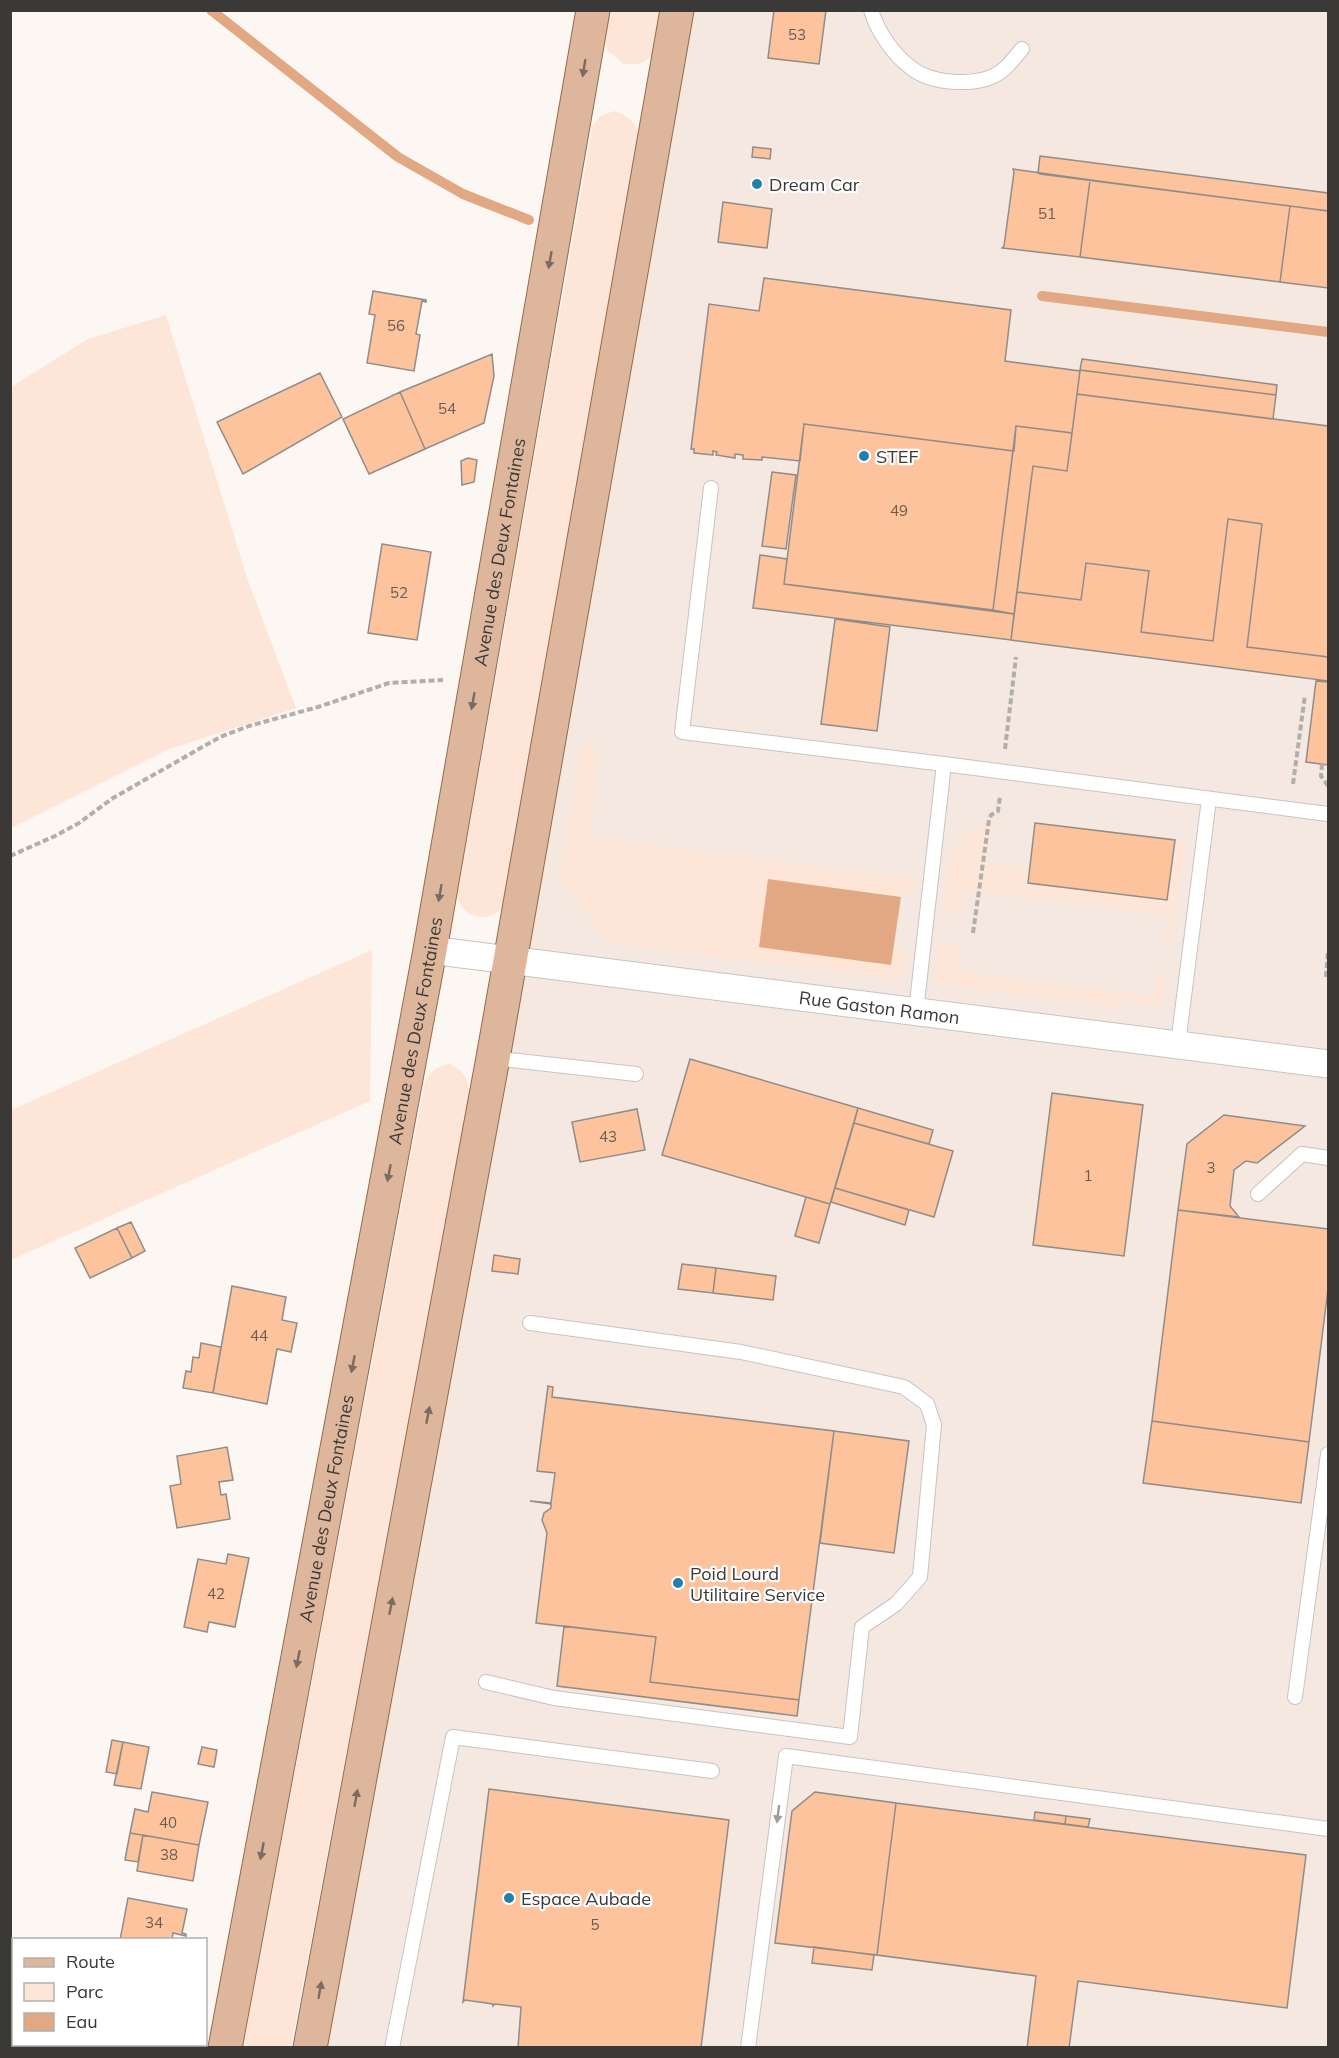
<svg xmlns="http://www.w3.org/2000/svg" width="1339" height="2058" font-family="Mulish,sans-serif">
<rect width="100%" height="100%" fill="#fcf7f3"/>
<path fill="#f5e8e1" d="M 677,11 L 1328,11 L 1328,2047 L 310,2048 Z"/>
<path fill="#fde5d7" d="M 610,11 L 663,11 C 660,28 660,59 638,64 C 634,65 628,64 624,64 L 607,50 L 605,37 Z
M 615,111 C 630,117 636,122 639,138 L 505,905 C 489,924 467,920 457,899 L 593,124 L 602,115 Z
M 166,315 L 247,578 L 296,708 L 167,750 L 11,828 L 11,387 L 88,339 Z
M 583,743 L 595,746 L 599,753 L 589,837 L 923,880 L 901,897 L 768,879 L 891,965 L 894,942 L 907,958 L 905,972 L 900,980 L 609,943 L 558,877 Z
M 994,819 L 986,864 L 1030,867 L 1028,883 L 1167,900 L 1175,840 L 1186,842 L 1172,938 L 1164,943 L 1167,916 L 966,890 L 963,915 L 944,912 C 945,897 945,880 949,865 C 954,843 972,823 994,819 Z
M 940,944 L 959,946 L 957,971 L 1154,997 L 1158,972 L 1163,973 L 1166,981 L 1162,1005 L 1120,1000 L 1119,1008 L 935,984 Z
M 372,950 L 370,1101 L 11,1260 L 11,1110 Z
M 449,1064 C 464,1070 468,1079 470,1095 L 291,2047 L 243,2048 L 424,1086 C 428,1072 435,1067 449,1064 Z"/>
<path fill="#e1a883" d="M 768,879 L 901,897 L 891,965 L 759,947 Z"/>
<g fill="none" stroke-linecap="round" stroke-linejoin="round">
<path stroke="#e1a883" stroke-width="10" d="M 211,10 L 398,157 L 463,194 L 529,220
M 1042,296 L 1328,332"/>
</g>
<path fill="#fdc39d" stroke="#908c89" stroke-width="1.5" d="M 774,10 L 826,10 L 819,64 L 768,58 Z
M 753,147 L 771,149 L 770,159 L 752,157 Z
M 1040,156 L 1328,193 L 1328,211 L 1040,174 L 1038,173 Z
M 1013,169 L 1090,180 L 1080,257 L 1002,248 L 1004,246 L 1014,172 Z
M 1090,180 L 1290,206 L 1280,282 L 1080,257 Z
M 723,202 L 772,209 L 767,248 L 718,242 Z
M 1290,206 L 1328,211 L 1328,288 L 1280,282 Z
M 764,278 L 1011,310 L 1005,361 L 1080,371 L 1072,433 L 1016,426 L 1014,451 L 804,424 L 800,461 L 762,457 L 762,460 L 743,459 L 743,455 L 735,454 L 735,458 L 716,455 L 717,452 L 713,451 L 713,455 L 694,453 L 694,449 L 691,449 L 709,304 L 759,311 Z
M 373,291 L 426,300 L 426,302 L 422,301 L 416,334 L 420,335 L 414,371 L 367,363 L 375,315 L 369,314 Z
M 492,354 L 494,376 L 484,423 L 425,449 L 400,392 Z
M 1082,359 L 1277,385 L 1276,395 L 1080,370 Z
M 1080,370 L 1276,395 L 1273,419 L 1077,394 Z
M 320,373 L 342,417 L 243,474 L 217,422 Z
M 400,392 L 425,449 L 369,474 L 343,419 Z
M 1077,394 L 1328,426 L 1328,657 L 1247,647 L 1262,524 L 1228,519 L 1213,641 L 1141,632 L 1149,571 L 1086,563 L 1081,600 L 1017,592 L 1033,466 L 1067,471 Z
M 804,424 L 1013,451 L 993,610 L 784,584 Z
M 1016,426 L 1072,433 L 1067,471 L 1033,466 L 1014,614 L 993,610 Z
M 468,458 L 477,460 L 474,482 L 462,485 L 461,461 Z
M 772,472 L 796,475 L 786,549 L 762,546 Z
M 1228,519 L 1262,524 L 1247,647 L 1328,657 L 1328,681 L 1011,640 L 1017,592 L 1081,600 L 1086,563 L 1149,571 L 1141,632 L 1213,641 Z
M 382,544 L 431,552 L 417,640 L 368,633 Z
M 760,555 L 787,559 L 784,584 L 1014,614 L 1011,640 L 753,608 Z
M 835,619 L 890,627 L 877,731 L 821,724 Z
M 1316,681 L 1328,682 L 1328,765 L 1306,762 Z
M 1035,823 L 1175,840 L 1167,900 L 1028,883 Z
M 690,1059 L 858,1108 L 830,1204 L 662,1155 Z
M 1052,1093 L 1143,1105 L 1124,1256 L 1033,1245 Z
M 858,1108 L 933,1130 L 929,1144 L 854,1123 Z
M 637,1109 L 645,1150 L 580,1162 L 572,1122 Z
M 1224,1115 L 1305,1126 L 1257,1163 L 1246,1161 L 1234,1170 L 1230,1206 L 1239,1217 L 1178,1210 L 1187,1144 Z
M 854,1123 L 953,1151 L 934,1217 L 835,1188 Z
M 835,1188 L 909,1210 L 905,1225 L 831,1202 Z
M 806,1197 L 830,1204 L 819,1243 L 795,1236 Z
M 1178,1210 L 1328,1229 L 1328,1289 L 1309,1442 L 1152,1421 Z
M 131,1222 L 145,1251 L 132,1258 L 117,1228 Z
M 117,1228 L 132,1258 L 90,1278 L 75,1248 Z
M 494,1255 L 520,1259 L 518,1274 L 492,1271 Z
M 682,1264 L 716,1268 L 713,1293 L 678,1289 Z
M 716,1268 L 776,1276 L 773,1300 L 713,1293 Z
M 232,1286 L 286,1297 L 282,1320 L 297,1323 L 291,1352 L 277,1349 L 267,1404 L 213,1393 Z
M 201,1343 L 221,1347 L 213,1393 L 183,1388 L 186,1371 L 191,1372 L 193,1357 L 199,1358 Z
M 548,1386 L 553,1387 L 552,1397 L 834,1431 L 799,1700 L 650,1682 L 656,1637 L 536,1623 L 547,1533 L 542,1520 L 544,1513 L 551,1508 L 551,1504 L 530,1501 L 551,1503 L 555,1473 L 537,1471 Z
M 1152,1421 L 1309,1442 L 1301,1503 L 1143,1483 Z
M 834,1431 L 909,1441 L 894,1553 L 820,1543 Z
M 227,1447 L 233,1480 L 219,1482 L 221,1495 L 226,1494 L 230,1519 L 177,1528 L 170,1486 L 181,1484 L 177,1456 Z
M 228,1554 L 249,1558 L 235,1627 L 209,1622 L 207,1632 L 184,1627 L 198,1559 L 226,1564 Z
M 564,1626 L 656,1637 L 650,1682 L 799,1700 L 797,1716 L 557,1686 Z
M 112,1740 L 123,1742 L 117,1774 L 106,1772 Z
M 123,1742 L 149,1747 L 141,1789 L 114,1785 Z
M 202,1747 L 217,1750 L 214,1767 L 198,1764 Z
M 489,1789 L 729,1820 L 701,2048 L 518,2048 L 521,2007 L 495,2004 L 493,2006 L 493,2004 L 465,2000 L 463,2002 Z
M 152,1792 L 208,1802 L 199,1845 L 130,1833 L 135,1809 L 148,1812 Z
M 815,1792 L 896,1803 L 877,1955 L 775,1943 L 792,1811 Z
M 896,1803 L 1306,1855 L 1287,2008 L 1078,1981 L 1069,2048 L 1027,2048 L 1036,1976 L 877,1955 Z
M 1035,1812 L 1066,1816 L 1065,1824 L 1034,1820 Z
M 1066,1816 L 1090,1819 L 1088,1827 L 1065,1824 Z
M 130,1833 L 143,1835 L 138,1862 L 125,1860 Z
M 143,1835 L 199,1845 L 193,1881 L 137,1871 Z
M 128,1898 L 187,1909 L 182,1933 L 186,1934 L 186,1936 L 173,1933 L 172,1940 L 120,1940 Z
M 814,1947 L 874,1955 L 872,1970 L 812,1963 Z
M 123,2044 L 162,2044 L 161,2048 L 122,2048 Z"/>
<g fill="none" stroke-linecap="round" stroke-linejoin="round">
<defs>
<path id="lane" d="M 871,10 C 877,31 893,54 910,67 C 932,85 981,88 1003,70 C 1010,64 1016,56 1022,49
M 711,488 L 682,732 L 944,764 L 916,1011
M 944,764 L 1328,814
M 1178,1044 L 1209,799
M 493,1058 L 636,1074
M 1258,1194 L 1302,1154 L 1328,1158
M 486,1682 L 554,1698 L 850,1737 L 862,1627 L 896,1604 L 920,1577 L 934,1425 L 927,1404 L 904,1387 L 741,1352 L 530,1323
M 1295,1697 L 1328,1454
M 392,2048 L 453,1737 L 712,1771
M 748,2048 L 786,1756 L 1328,1829"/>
<g id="street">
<path id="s1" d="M 430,950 L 1328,1064"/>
</g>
<g id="primary">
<path id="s2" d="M 225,2048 L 430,950 L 593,10"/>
<path d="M 310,2048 L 493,1058 L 677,10"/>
</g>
</defs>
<use href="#lane" stroke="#c8c3c0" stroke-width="16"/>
<use href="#street" stroke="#c8c3c0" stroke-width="29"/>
<use href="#primary" stroke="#956a4d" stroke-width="35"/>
<path stroke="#b2aeab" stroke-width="4" stroke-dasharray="6 3" stroke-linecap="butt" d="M 1005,749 L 1016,657
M 1322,764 L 1321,776 L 1328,786
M 1293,784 L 1305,695
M 10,856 L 55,836 L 79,823 L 113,798 L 220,737 L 249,726 L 318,707 L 389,683 L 443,680
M 973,933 L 989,820 L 991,815 L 998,811 L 1000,796
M 1326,977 L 1328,951"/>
<use href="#lane" stroke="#fff" stroke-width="14"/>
<use href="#street" stroke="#fff" stroke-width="27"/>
<use href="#primary" stroke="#ddb69b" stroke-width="33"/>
</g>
<defs><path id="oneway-solid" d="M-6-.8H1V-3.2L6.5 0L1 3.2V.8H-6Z" transform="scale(1.5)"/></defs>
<g fill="#7c6b60">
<use href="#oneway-solid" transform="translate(584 68) rotate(99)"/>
<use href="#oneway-solid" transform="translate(550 260) rotate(100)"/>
<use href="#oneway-solid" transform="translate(473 701) rotate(100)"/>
<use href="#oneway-solid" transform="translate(440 893) rotate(100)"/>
<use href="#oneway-solid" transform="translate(389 1173) rotate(101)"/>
<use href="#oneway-solid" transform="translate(353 1364) rotate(101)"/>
<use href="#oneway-solid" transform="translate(428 1415) rotate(-79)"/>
<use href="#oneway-solid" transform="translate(391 1606) rotate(-79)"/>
<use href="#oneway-solid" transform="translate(298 1659) rotate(101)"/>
<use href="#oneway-solid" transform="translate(356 1798) rotate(-80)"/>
<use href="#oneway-solid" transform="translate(262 1851) rotate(101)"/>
<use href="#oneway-solid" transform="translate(320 1990) rotate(-80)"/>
</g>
<use fill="#9d9c9c" href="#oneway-solid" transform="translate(778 1814) rotate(97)"/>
<g fill="#2280ad" stroke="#fff" stroke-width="2">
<circle cx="757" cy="184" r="6"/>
<circle cx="864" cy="456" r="6"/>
<circle cx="678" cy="1583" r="6"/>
<circle cx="509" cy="1898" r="6"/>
</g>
<g text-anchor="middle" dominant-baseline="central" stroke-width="4.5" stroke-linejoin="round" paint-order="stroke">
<g font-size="15" fill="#6c5c51">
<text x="797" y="34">53</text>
<text x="1047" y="213">51</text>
<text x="396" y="325">56</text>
<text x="447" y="408">54</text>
<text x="899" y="510">49</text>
<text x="399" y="592">52</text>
<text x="608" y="1136">43</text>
<text x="1211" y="1167">3</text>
<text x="1088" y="1175">1</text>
<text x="259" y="1335">44</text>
<text x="216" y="1593">42</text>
<text x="168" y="1822">40</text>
<text x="169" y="1854">38</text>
<text x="154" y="1922">34</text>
<text x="595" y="1924">5</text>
</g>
<g font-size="18" fill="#3b3938" stroke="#fff" text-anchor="start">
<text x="769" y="184">Dream Car</text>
<text x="876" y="456">STEF</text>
<text x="690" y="1573">Poid Lourd<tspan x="690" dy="21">Utilitaire Service</tspan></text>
<text x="521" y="1898">Espace Aubade</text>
</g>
<g font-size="18" fill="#3b3938" stroke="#fff">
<text stroke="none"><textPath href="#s2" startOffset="1521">Avenue des Deux Fontaines</textPath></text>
<text stroke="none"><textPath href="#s1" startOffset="453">Rue Gaston Ramon</textPath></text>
<text stroke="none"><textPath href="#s2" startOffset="1035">Avenue des Deux Fontaines</textPath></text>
<text stroke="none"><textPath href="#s2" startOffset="549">Avenue des Deux Fontaines</textPath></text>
</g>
</g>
<rect width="1339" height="2058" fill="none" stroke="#3b3938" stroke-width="24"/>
<rect x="12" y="1938" width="195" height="108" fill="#ffffff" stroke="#b1b0af" stroke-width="1.5"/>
<rect x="24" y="1958" width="30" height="9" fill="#ddb69b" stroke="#b1b0af" stroke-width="1.5"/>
<text x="66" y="1968" font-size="18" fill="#3b3938">Route</text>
<rect x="24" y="1983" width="30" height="18" fill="#fde5d7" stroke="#b1b0af" stroke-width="1.5"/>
<text x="66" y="1998" font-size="18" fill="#3b3938">Parc</text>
<rect x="24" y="2013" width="30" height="18" fill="#e1a883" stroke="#b1b0af" stroke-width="1.5"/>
<text x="66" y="2028" font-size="18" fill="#3b3938">Eau</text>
</svg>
